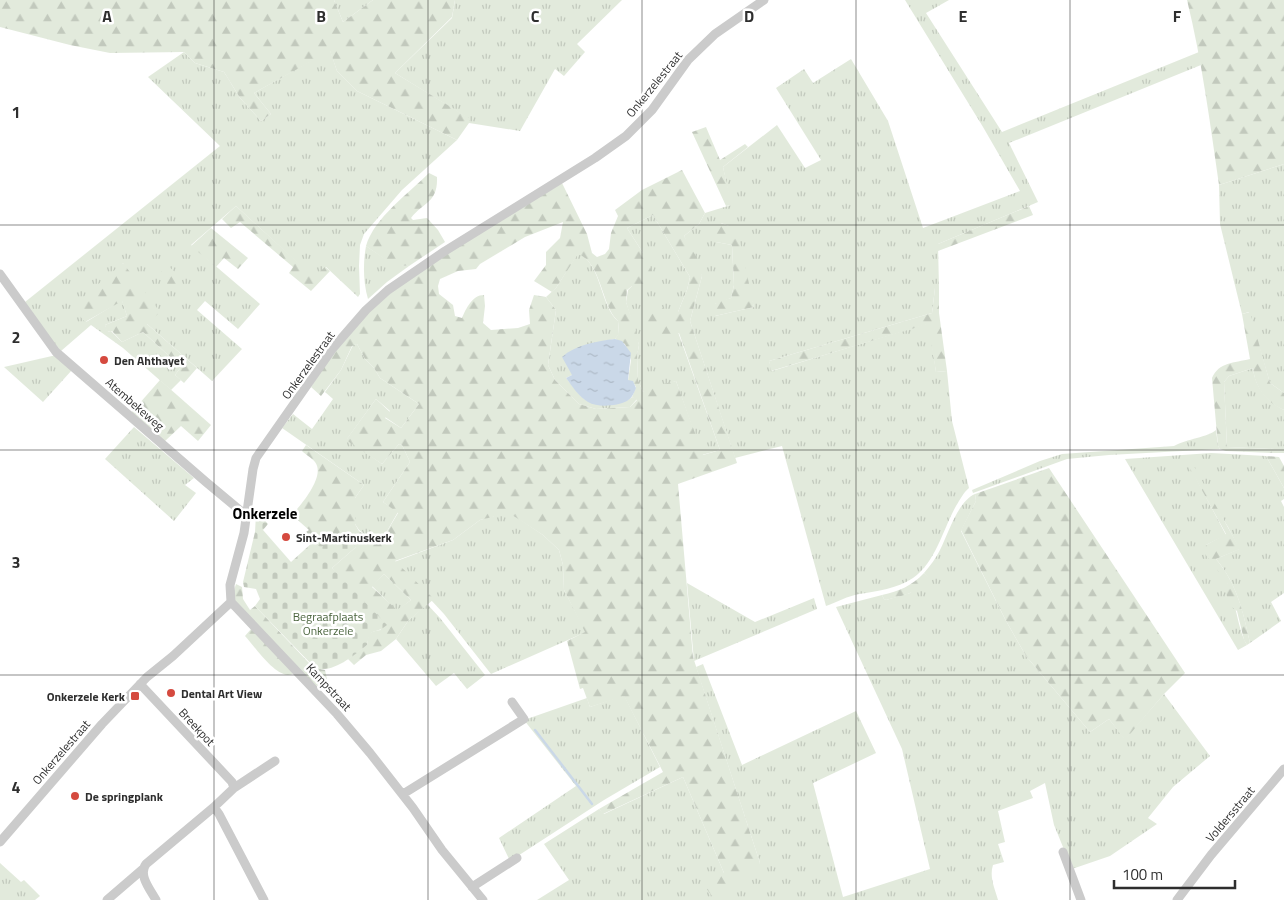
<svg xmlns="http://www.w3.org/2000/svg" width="1284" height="900" font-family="'Titillium Web',sans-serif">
<defs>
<pattern id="grass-tufts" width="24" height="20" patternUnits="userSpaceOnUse" patternTransform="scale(1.25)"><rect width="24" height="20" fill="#e2eadc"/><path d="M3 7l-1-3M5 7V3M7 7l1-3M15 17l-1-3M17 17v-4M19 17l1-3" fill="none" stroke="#c2c9bd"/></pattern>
<pattern id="forest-firs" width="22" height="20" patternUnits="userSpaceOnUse" patternTransform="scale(1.25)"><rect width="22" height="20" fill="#e2eadc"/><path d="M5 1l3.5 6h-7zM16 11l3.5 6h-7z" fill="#c2c9bd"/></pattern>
<pattern id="cemetery-stones" width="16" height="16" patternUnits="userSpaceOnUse" patternTransform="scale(1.25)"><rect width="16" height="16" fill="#e2eadc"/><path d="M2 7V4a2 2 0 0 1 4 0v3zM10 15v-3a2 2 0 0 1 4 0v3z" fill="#c2c9bd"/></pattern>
<pattern id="water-ripples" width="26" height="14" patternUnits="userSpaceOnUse" patternTransform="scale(1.25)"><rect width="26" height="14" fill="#cad8e8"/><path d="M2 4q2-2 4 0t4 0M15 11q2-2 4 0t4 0" fill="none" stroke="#aebac7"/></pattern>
</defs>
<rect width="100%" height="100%" fill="#fff"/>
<path fill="url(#grass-tufts)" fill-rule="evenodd" d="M 334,0 L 373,0 L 343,22 Z
M 455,0 L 622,0 L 577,44 L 585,52 L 564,76 L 555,69 L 520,131 L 469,123 L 468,118 L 395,73 L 452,18 Z
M 905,0 L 949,0 L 926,13 L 1002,132 L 1199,52 L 1201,65 L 1009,143 L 1038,202 L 938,244 L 939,288 L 935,288 L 932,313 L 769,361 L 772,371 L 929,323 L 936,372 L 947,371 L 952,421 L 969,488 C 963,493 960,500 956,506 C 943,529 936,562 913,578 C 896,589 878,591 859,594 C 848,596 837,602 826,606 L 782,446 L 735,458 L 690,321 L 702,276 L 684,236 L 699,224 L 705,213 L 731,205 L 723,167 L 777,125 L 805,168 L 821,160 L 776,88 L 804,69 L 813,83 L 851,59 L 888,121 L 923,228 L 1020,191 L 983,127 ZM 721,223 L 729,226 L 754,307 L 715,316 L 715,304 L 731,298 L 734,285 L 732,245 L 716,242 Z
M 330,50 L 337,71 L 357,91 L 457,140 L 402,190 L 364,234 L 360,245 L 359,266 L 360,294 L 358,297 L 326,267 L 314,278 L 236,206 L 191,245 L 260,304 L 238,329 L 205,301 L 197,310 L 242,349 L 212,381 L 147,324 L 123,263 L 86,322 L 122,300 L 127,316 L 105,325 L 108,332 L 111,331 L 122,342 L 143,332 L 181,367 L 175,375 L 181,380 L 171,390 L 123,348 L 91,325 L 61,351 L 44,331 L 25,302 L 220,146 L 148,77 L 184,52 L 195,63 L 224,72 L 240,98 L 261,121 L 271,114 L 254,93 Z
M 1284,164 L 1284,393 L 1270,383 L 1249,312 L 1242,314 L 1220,224 L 1219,185 Z
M 653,215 L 690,277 L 687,290 L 678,312 L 668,312 L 678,332 L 720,450 L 702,455 L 676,381 L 643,392 L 638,380 L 637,356 L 639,345 L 626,302 L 628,290 L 632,286 L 643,253 L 627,228 Z
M 366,246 L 393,264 L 409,266 L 387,282 L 368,299 C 363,282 363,263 366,246 Z
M 578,253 C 602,264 600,306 618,321 L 619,334 L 615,339 L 594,343 L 572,375 L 566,378 C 584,400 584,406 614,403 C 621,402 626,402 632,397 L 637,399 L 630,407 L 596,409 L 579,404 L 555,380 L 548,365 L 556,310 L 546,297 L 556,288 Z
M 357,344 L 365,359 L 374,368 L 380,378 L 419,404 L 401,428 L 385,417 L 390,411 L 376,399 L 347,439 L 382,464 L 399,444 L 402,445 L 410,462 L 383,502 L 398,512 L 379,545 L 359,530 L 355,524 L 355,498 L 364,485 L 282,428 L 293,414 L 312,429 L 333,399 L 325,392 L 341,370 L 353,345 Z
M 52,356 L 56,356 L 72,370 L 43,402 L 4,367 Z
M 1253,368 C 1255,387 1267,402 1284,410 L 1284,453 L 1275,453 L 1275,449 L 1227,447 L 1224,382 L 1229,376 Z
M 134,427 L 194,478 L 185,485 L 196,493 L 174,521 L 105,459 Z
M 1216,430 L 1218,446 L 1220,449 L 1109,455 L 1067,459 L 973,493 L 972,490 L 1040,461 L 1062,454 L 1174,446 C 1187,439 1208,437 1216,430 Z
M 1211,453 L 1266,456 L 1284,488 L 1284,499 L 1281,501 L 1284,507 L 1284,593 L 1271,602 L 1281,621 L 1250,643 C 1243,612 1237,584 1216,559 L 1239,549 L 1228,527 L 1188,463 L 1226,535 L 1206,545 C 1214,558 1223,571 1229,586 C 1236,603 1238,630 1247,645 L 1238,650 L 1125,459 Z
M 975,494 L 976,501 L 961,531 L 1005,619 L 1026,656 L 1090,732 L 1109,719 L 1125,739 L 1164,694 L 1210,756 L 1173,787 L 1148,818 L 1157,824 L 1110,856 L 1072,869 L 1054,825 L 1045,783 L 1030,791 L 1033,798 L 998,811 L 1005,842 L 998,844 L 1004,862 L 993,865 C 989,877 995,889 998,900 L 537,900 L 569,880 L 544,844 L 599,809 L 604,814 L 683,777 L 724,873 L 760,863 L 696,667 L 703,664 L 742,765 L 856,711 L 876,753 L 813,783 L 843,897 L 930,869 L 902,749 L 836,607 L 882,595 L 884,599 L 886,600 L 910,593 L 929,578 L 924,573 C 930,566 936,558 940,550 C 948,534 958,501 975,494 Z
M 509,512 L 543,535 L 559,550 L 563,565 L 564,590 L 586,632 L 491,674 L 444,614 L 431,600 L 433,599 L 394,562 L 453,540 L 480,520 Z
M 384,574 L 411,600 L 397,611 L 372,586 Z
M 687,583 L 755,622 L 814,598 L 817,609 L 694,661 Z
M 427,604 L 440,618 L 485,675 L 467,689 L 454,673 L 436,686 L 396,639 L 408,621 Z
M 624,695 L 660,767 L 604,800 L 510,861 L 499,838 L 576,786 L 524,720 L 587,698 L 590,707 Z
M 0,863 L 21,882 L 24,880 L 40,896 L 35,900 L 0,900 Z"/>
<path fill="url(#forest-firs)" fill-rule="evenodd" d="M 0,0 L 334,0 L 343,22 L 373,0 L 455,0 L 452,17 L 395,73 L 469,118 L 469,123 L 457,140 L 357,91 L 337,71 L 330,51 L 254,93 L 271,114 L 261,121 L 240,98 L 224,72 L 195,63 L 184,52 L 110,53 L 70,45 L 0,27 Z
M 1187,0 L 1284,0 L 1284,164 L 1219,185 C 1210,123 1202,61 1187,0 Z
M 706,127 L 720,160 L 745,144 L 748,147 L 723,167 L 732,205 L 726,206 L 692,132 Z
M 682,170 L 705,213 L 699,224 L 684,236 L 700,263 L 702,276 L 690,321 L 737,463 L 678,484 L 693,657 L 760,863 L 714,899 L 706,888 L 724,873 L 683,777 L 603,814 L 599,809 L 663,772 L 624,696 L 590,707 L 583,688 L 580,689 L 567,641 L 585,632 L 564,590 L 563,565 L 559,550 L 543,535 L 509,513 L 480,520 L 453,540 L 395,561 L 434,599 L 408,621 L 396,639 L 381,651 L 366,655 L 354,665 L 348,659 L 367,645 C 369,633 368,632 381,630 L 332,568 L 356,547 L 321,549 L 303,534 L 309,530 L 292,515 C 301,505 326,476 315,462 C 312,458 306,455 302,451 L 306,445 L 364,485 L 355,498 L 355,524 L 359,531 L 379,545 L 398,513 L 383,502 L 410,462 L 402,445 L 399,444 L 382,464 L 346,440 L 376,399 L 390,412 L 385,418 L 401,428 L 419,404 L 380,378 L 374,368 L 365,359 L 357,344 L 352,346 L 341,370 L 321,396 L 311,387 L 337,347 L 358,322 L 403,281 L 562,183 L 587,234 L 592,253 L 597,257 L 605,254 L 609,249 L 611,233 L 618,216 L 615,210 L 642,190 ZM 653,215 L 690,277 L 687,290 L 678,312 L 668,312 L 657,304 L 649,305 L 643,312 L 649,326 L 659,341 L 679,333 L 720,450 L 703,455 L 676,381 L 650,387 L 643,392 L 638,380 L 637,356 L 639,345 L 636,331 L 626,302 L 627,290 L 632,286 L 642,285 L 654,275 L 643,253 L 627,228 ZM 563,222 L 560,238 L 546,252 L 546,265 L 534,281 L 552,292 L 556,288 L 578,254 C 602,263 601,306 618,321 L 619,333 L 615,339 L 625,344 L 631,360 L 628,381 L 633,382 L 636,387 L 632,397 L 637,400 L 630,407 L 596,409 L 579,404 L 555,380 L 548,365 L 556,310 L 546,297 L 534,295 L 529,310 L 530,324 L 518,328 L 491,330 L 483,323 L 485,306 L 484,295 C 472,295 466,309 462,318 L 455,316 L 453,305 L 439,294 L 438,286 L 440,279 L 458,271 L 476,269 L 480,264 L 525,237 ZM 384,574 L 411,600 L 397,610 L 372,587 Z
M 429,173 L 437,177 C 438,203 423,202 411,218 L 413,220 L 427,218 L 438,230 L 445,242 L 409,266 L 393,265 L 366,246 C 374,218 409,193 429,173 Z
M 236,206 L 314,277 L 325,267 L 330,271 L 311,291 L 289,273 L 293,267 L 240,222 L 231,228 L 222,219 Z
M 1029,206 L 1033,215 L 938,251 L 938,244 Z
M 715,221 L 729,226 L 736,223 L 754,307 L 715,316 L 715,304 L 719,301 L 731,298 L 734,285 L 732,245 L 716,242 L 709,234 L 709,224 Z
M 211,228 L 248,258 L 238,269 L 224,258 L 216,267 L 191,246 Z
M 123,263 L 160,312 L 147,324 L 197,368 L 184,383 L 175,375 L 181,367 L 143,332 L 122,342 L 112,331 L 107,332 L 105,325 L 127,316 L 122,301 L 85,322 L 72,307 Z
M 168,266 L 182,278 L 172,288 L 157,275 Z
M 935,288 L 939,288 L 939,313 L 947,371 L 936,372 L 928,324 L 771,371 L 769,361 L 932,313 Z
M 1250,312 L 1270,383 L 1284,393 L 1284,410 C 1266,402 1255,388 1253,368 L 1229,376 L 1224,382 L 1227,447 L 1275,449 L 1275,453 L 1226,451 L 1220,449 L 1218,446 L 1212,378 C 1219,362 1234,363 1250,359 L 1242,314 Z
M 160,380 L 211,425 L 198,441 L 181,426 L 164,442 L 131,413 Z
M 1266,456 L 1279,457 L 1284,466 L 1284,488 Z
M 1191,461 L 1240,549 L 1216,559 C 1237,584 1243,611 1250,643 L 1247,645 L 1244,640 L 1237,611 L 1229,605 L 1225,588 L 1228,584 L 1205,554 L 1206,545 L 1226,534 L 1187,463 Z
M 1049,468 L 1185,673 L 1164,694 L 1125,740 L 1109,719 L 1090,732 L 1026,656 L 1005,619 L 961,530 L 976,501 L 975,494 Z
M 924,573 L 930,578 C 922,592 901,596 886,600 L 884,599 L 882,595 C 899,591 912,586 924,573 Z
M 236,584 L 242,587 L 243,599 L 250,610 L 255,606 L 310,664 L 315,668 L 325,670 L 327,679 L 322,685 L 315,686 L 299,670 C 295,672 292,675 288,675 C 273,674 255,647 245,636 L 251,629 L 229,605 Z"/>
<path fill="url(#cemetery-stones)" d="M 258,512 L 268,524 L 263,530 L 291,562 L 313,542 L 321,548 L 340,532 L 356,547 L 332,568 L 387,625 C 374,636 371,625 367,645 C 354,655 333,674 315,668 L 255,606 L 260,599 L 256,589 L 244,587 L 243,582 L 255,532 L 256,514 Z"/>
<path fill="url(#water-ripples)" d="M 615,339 L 622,341 L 631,353 L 628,380 L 633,381 L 636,388 C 634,393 632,398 627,401 C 617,406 598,408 588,402 C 579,397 572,386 566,378 L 572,375 L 562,357 C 575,345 597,341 615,339 Z"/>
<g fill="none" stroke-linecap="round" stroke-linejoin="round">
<path stroke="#cad8e8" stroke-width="2.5" d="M 535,730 L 592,804"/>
<path stroke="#cbcbcb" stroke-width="9" d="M 0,274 L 56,352 L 206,482 L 248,517
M 231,602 L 230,585 L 244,533 L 253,469 L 256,458 L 333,348 L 366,310 L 388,290 L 445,251 L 595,158 L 626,136 L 652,110 L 688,60 L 715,34 L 764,0
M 231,602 L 337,714 L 370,753 L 413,808 L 442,850 L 483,900
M 140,684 L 232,782 L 234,788 L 214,807 L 219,814 L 264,900
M 234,788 L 275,761
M 403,794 L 524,719 L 512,702
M 0,842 L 102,724 L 147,677 L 173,656 L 231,602
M 1063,852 L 1081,900
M 472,887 L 517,858
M 107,900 L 143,869
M 156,900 C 150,889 138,875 146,864 L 214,807
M 1177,900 L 1211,855 L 1284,769"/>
</g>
<path fill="none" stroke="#2e2e2e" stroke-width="1" stroke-opacity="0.55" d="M 214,0 L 214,900M 428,0 L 428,900M 642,0 L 642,900M 856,0 L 856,900M 1070,0 L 1070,900M 0,225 L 1284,225M 0,450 L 1284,450M 0,675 L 1284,675"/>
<g fill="#d54a3f" stroke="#fff" stroke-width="2">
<circle cx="104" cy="360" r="5"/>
<circle cx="286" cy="537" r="5"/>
<circle cx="171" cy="693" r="5"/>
<rect x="130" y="691" width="10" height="10" rx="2.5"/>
<circle cx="75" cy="796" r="5"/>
</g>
<g text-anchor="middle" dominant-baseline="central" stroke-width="5" stroke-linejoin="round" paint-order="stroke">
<g font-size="12" fill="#2e2e2e" stroke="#fff">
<text transform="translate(654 84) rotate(-51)">Onkerzelestraat</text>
<text transform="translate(308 365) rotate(-54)">Onkerzelestraat</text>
<text transform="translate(135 404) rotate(41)">Atembekeweg</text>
<text transform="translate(329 687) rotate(47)">Kampstraat</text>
<text transform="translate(197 727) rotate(47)">Breekpot</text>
<text transform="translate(61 752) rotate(-49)">Onkerzelestraat</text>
<text transform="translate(1230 814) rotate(-50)">Voldersstraat</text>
</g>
<g font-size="12" font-weight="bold" fill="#2e2e2e" stroke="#fff" text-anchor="start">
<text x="114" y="360">Den Ahthayet</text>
<text x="296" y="537">Sint-Martinuskerk</text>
<text x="181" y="693">Dental Art View</text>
<text x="125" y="696" text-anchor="end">Onkerzele Kerk</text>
<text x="85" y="796">De springplank</text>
</g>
<g font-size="12" fill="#4b653f" stroke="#fff">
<text x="328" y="616">Begraafplaats<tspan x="328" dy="14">Onkerzele</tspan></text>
</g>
<g font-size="15" font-weight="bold" fill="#000" stroke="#fff">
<text x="265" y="513">Onkerzele</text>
</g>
</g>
<g font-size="16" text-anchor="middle" font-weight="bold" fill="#2e2e2e" stroke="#fff" stroke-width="5" stroke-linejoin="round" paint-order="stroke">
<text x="107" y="22">A</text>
<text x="321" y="22">B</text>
<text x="535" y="22">C</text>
<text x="749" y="22">D</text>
<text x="963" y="22">E</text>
<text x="1177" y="22">F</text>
<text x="16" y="118">1</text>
<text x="16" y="343">2</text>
<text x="16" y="568">3</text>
<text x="16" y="793">4</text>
</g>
<path d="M1114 880v8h121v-8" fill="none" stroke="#2e2e2e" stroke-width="2.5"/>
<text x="1122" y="880" font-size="15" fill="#2e2e2e" stroke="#ffffff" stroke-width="4" paint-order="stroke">100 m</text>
</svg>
